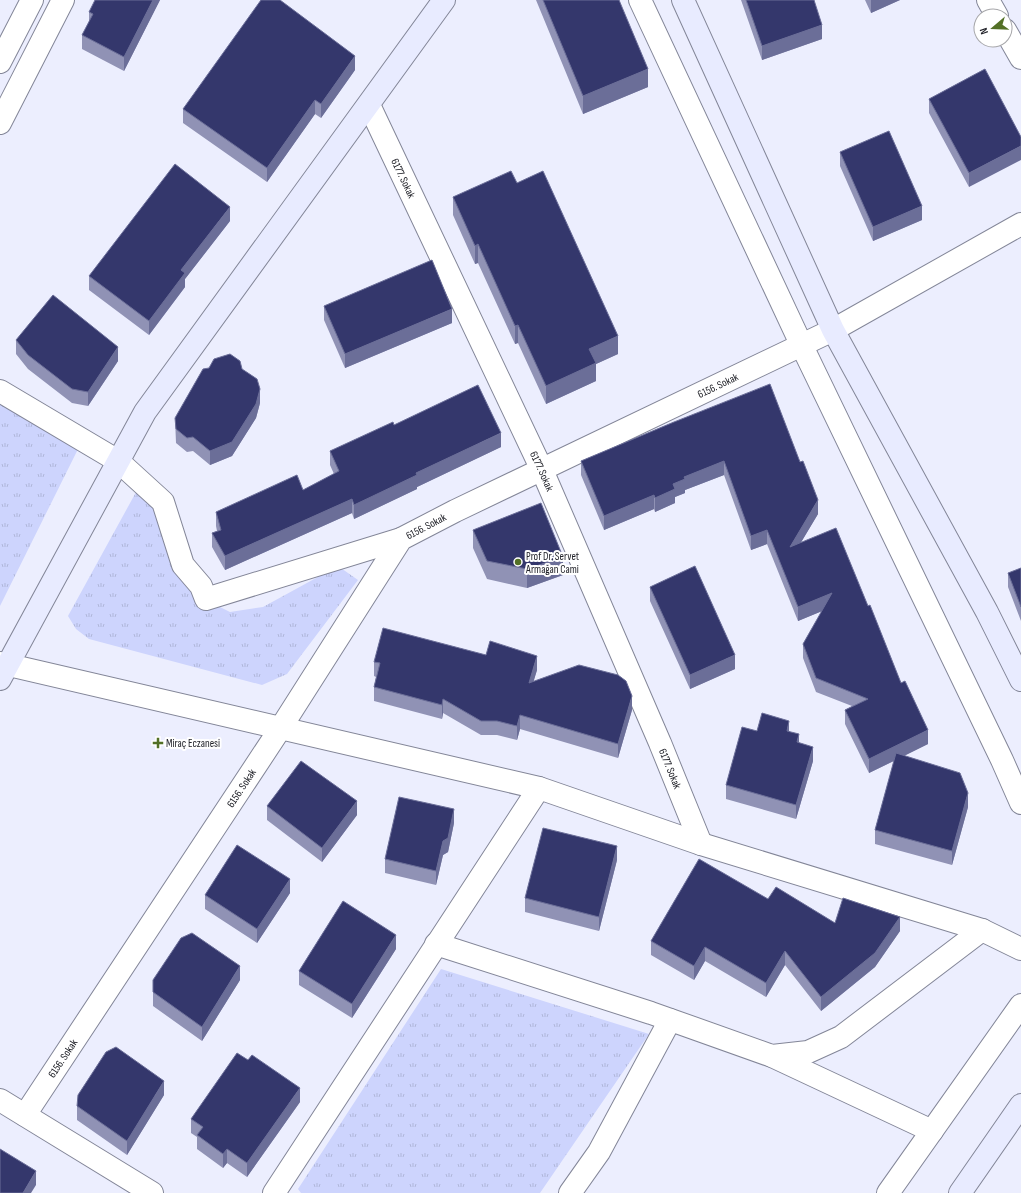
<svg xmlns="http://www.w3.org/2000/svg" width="1021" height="1193" font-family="'Sofia Sans Condensed',sans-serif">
<defs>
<pattern id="grass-tufts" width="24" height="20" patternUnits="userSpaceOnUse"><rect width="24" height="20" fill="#cdd4fd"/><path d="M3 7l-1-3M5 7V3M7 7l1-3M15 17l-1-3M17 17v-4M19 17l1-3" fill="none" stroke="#b0b6d9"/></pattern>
</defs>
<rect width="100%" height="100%" fill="#eceefe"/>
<path fill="url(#grass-tufts)" d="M 0,387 L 86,433 L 0,606 Z
M 146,474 L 202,598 L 230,612 L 263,607 L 338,566 L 358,580 L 287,674 L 262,685 L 89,639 L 76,629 L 68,616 Z
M 441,969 L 649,1034 L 540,1193 L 301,1193 L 298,1189 Z"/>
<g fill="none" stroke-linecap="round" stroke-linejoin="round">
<defs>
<g id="street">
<path d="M 640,0 L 801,344 L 1002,760 L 1021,803"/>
<path d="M 988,0 L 997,16"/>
<path d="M 1005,30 L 1021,58"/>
<path d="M 0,62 L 32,0"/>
<path id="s1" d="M 369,105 L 542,470 L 660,743 L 701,844"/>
<path d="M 0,123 L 63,0"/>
<path d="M 0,391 L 118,461 L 163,502 L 183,565 L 201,586 L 206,599 L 401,539"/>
<path d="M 0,663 L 539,788 L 701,844 L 982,930 L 1021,949"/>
<path d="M 436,944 L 651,1013 L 772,1056 L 808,1052 L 841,1037 L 982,930"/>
<path d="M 772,1056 L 932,1131"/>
<path d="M 0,1100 L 152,1193"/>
<path id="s2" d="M 25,1115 L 280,729 L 401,539 L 455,511 L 833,330 L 1021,224"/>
<path d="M 274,1193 L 539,788"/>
<path d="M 570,1193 L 599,1152 L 670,1020"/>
<path d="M 888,1193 L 1021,1005"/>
</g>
<path id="secondary" d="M 683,0 L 833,330 L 987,612 L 1021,680
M 0,679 L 145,412 L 444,0
M 960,1193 L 1021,1105"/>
</defs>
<use href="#street" stroke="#838698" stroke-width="24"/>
<use href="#secondary" stroke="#838698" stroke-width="24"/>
<use href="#street" stroke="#fff" stroke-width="22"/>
<use href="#secondary" stroke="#e8ebff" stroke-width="22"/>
</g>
<path fill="#9092b5" d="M 160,0 L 124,71 L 82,49 L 82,35 L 89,23 L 89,12 Z
M 536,0 L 619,0 L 648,87 L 583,114 Z
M 741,0 L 814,0 L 822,39 L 762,60 Z
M 865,0 L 900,0 L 871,13 Z
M 985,69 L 969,187 L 929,113 L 929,99 Z
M 355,70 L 321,118 L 315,114 L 267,182 L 183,123 L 183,109 Z
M 840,152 L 922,220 L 873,241 L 840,166 Z
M 517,183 L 618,354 L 596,364 L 596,381 L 546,404 L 518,343 L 515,344 L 478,263 L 475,264 L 453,215 L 453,197 Z
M 230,221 L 185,279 L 185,287 L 149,335 L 89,290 L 89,276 Z
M 324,306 L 452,323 L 345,368 L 324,320 Z
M 16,340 L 118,361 L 88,406 L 72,403 L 28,369 L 16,354 Z
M 260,403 L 256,418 L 232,456 L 210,465 L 193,451 L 187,452 L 176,443 L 175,418 Z
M 674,422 L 818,514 L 801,542 L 868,606 L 901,683 L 928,744 L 904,756 L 968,807 L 952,865 L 875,844 L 875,830 L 894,761 L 869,773 L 845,724 L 845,710 L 852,706 L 816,692 L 803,658 L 803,644 L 822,611 L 798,621 L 767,544 L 751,550 L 724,475 L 685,490 L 685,493 L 675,497 L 675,503 L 655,512 L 654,509 L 604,530 L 581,475 L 581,461 Z
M 394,425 L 501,447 L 417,487 L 417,489 L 354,519 L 352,513 L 225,570 L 212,547 L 212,533 L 217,531 L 216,526 L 216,512 L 303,490 L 334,474 L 330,465 L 330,451 Z
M 473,530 L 563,575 L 527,588 L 487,579 L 473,548 Z
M 1021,568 L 1021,621 L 1008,587 L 1008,573 Z
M 650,587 L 735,669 L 690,689 L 650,601 Z
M 374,662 L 537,670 L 533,682 L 632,710 L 618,758 L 520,729 L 517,740 L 497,735 L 481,735 L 443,713 L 442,719 L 374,701 L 374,687 L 376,677 L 374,676 Z
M 757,731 L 789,731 L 813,761 L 796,819 L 726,799 L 726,785 Z
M 267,806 L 357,815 L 322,862 L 267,820 Z
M 454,823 L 448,852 L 443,855 L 436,885 L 385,873 L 385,859 Z
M 617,860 L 599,931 L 525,912 L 525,898 Z
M 290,893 L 257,943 L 205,909 L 205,895 Z
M 768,899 L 835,923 L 900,931 L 875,967 L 821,1011 L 785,965 L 766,997 L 705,961 L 694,980 L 651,955 L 651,941 Z
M 396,949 L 352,1018 L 299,985 L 299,971 Z
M 240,980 L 202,1041 L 153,1006 L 153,992 Z
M 164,1095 L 127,1155 L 77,1120 L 77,1106 Z
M 300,1102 L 247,1177 L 227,1163 L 223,1168 L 197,1149 L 197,1137 L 191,1133 L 191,1119 Z"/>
<path fill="#6b6e98" d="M 153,0 L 160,0 L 124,71 L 124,57 Z
M 871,0 L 900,0 L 871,13 Z
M 822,25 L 822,39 L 762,60 L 762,46 Z
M 355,56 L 355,70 L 321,118 L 321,104 Z
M 648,69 L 648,87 L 583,114 L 583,96 Z
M 315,100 L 315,114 L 267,182 L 267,168 Z
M 1021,146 L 1021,160 L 969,187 L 969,173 Z
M 922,206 L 922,220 L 873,241 L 873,227 Z
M 230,207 L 230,221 L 185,279 L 185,287 L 149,335 L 149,321 L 181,270 Z
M 478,244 L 478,263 L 475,264 L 475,246 Z
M 452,309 L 452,323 L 345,368 L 345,354 Z
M 518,325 L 518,343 L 515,344 L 515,326 Z
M 618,336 L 618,354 L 596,364 L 596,381 L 546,404 L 546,386 L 589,349 Z
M 118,347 L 118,361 L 88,406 L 88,392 Z
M 260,389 L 260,403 L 256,418 L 232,456 L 210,465 L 210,451 Z
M 501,433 L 501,447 L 417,487 L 417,489 L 354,519 L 354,505 L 416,473 Z
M 724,461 L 724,475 L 685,490 L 685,493 L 675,497 L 675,503 L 655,512 L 655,498 L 673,484 L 684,477 Z
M 654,495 L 654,509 L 604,530 L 604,516 Z
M 352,499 L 352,513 L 225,570 L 225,556 Z
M 818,500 L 818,514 L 790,561 L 790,547 Z
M 767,530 L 767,544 L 751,550 L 751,536 Z
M 563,557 L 563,575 L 527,588 L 527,569 Z
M 832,593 L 832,607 L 798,621 L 798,607 Z
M 735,655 L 735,669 L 690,689 L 690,675 Z
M 537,656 L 537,670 L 529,697 L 529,683 Z
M 632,696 L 632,710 L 618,758 L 618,744 Z
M 443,699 L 443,713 L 442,719 L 442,705 Z
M 520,715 L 520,729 L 517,740 L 517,726 Z
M 789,721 L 789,735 L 787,731 Z
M 928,730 L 928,744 L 869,773 L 869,759 Z
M 799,734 L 799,748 L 797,742 Z
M 813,747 L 813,761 L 796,819 L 796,805 Z
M 968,793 L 968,807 L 952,865 L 952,851 Z
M 357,801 L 357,815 L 322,862 L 322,848 Z
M 454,809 L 454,823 L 448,852 L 443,855 L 436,885 L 436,871 L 443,841 Z
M 617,846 L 617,860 L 599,931 L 599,917 Z
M 290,879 L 290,893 L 257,943 L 257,929 Z
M 900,917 L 900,931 L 875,967 L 821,1011 L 821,997 Z
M 396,935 L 396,949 L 352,1018 L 352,1004 Z
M 705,947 L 705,961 L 694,980 L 694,966 Z
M 785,951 L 785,965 L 766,997 L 766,983 Z
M 240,966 L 240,980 L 202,1041 L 202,1027 Z
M 164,1081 L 164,1095 L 127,1155 L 127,1141 Z
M 300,1088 L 300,1102 L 247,1177 L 247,1163 Z
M 227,1149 L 227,1163 L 223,1168 L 223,1154 Z
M 36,1171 L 36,1185 L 31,1193 L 23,1193 Z"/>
<path fill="#34376c" stroke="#6b6e98" d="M 95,0 L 153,0 L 124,57 L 82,35 L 93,14 L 89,12 Z
M 261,0 L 280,0 L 355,56 L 321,104 L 315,100 L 267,168 L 183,109 Z
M 543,0 L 619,0 L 648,69 L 583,96 Z
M 746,0 L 814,0 L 822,25 L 762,46 Z
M 985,69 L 1021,137 L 1021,146 L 969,173 L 929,99 Z
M 889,131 L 922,206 L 873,227 L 840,152 Z
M 175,164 L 230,207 L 181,270 L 185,273 L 149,321 L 89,276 Z
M 511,171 L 517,183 L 543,171 L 618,336 L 589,349 L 596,363 L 546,386 L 518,325 L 515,326 L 478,244 L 475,246 L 453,197 Z
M 432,260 L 452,309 L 345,354 L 324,306 Z
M 53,295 L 118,347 L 88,392 L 72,389 L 28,355 L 16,340 Z
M 230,354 L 240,361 L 242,369 L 257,379 L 260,389 L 256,404 L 232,442 L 210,451 L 193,437 L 187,438 L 176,429 L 175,418 L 203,369 L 209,368 L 214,359 Z
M 770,384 L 800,462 L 803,461 L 818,500 L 790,547 L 836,528 L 868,606 L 870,605 L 901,683 L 905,681 L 928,730 L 869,759 L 845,710 L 868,699 L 816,678 L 803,644 L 832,593 L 798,607 L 767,530 L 751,536 L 724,461 L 684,477 L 685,479 L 673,484 L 675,489 L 655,498 L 654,495 L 604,516 L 581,461 L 674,422 Z
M 478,385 L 501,433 L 416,473 L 417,475 L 354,505 L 352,499 L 225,556 L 212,533 L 221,530 L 216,512 L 297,475 L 303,490 L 339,471 L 330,451 L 393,422 L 394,425 Z
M 541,503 L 563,557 L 527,569 L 487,561 L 473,530 Z
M 695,566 L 735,655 L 690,675 L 650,587 Z
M 1021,568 L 1021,607 L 1008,573 Z
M 383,628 L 486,655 L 490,641 L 537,656 L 529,683 L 579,665 L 618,675 L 626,681 L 632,696 L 618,744 L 520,715 L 517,726 L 497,721 L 481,721 L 443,699 L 442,705 L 374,687 L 380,663 L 374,662 Z
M 762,713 L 789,721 L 787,731 L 799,734 L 797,742 L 813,747 L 796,805 L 726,785 L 742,727 L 757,731 Z
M 896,753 L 960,773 L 968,793 L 952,851 L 875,830 Z
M 301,761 L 357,801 L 322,848 L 267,806 Z
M 399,797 L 454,809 L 448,838 L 443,841 L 436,871 L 385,859 Z
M 543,828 L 617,846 L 599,917 L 525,898 Z
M 237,845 L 290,879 L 257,929 L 205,895 Z
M 699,859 L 768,899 L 776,887 L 835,923 L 843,898 L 900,917 L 875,953 L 821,997 L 785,951 L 766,983 L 705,947 L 694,966 L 651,941 Z
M 343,901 L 396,935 L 352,1004 L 299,971 Z
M 192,933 L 240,966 L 202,1027 L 153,992 L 153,980 L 181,938 Z
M 116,1047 L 164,1081 L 127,1141 L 77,1106 L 78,1095 L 106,1052 Z
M 237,1053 L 248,1060 L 252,1055 L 300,1088 L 247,1163 L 227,1149 L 223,1154 L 197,1135 L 203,1127 L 191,1119 Z
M 0,1149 L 36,1171 L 23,1193 L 0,1193 Z"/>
<g fill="#537026" stroke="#fff" stroke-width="1.5">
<circle cx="518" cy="562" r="4"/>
<path d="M156 737h4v4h4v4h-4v4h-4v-4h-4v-4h4z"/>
</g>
<g text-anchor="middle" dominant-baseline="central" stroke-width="4" stroke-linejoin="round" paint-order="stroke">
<g font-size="11" fill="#22232a" stroke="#fff">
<text stroke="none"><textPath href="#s1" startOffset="81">6177. Sokak</textPath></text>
<text stroke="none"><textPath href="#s2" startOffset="1040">6156. Sokak</textPath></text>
<text stroke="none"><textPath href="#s1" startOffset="405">6177. Sokak</textPath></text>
<text stroke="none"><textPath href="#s2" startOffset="716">6156. Sokak</textPath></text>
<text stroke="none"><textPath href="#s1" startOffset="729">6177. Sokak</textPath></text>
<text stroke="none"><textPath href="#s2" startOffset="392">6156. Sokak</textPath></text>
<text stroke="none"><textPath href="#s2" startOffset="68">6156. Sokak</textPath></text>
</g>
<g font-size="11" fill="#22232a" stroke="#fff" text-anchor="start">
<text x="526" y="556">Prof Dr. Servet<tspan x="526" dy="13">Armağan Cami</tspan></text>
<text x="166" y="743">Miraç Eczanesi</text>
</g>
</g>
<g transform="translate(993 28) rotate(251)"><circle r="19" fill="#ffffff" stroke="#a7a7aa"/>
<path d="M0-3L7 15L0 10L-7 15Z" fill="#537026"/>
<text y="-6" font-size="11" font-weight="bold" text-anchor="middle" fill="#22232a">N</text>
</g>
</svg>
